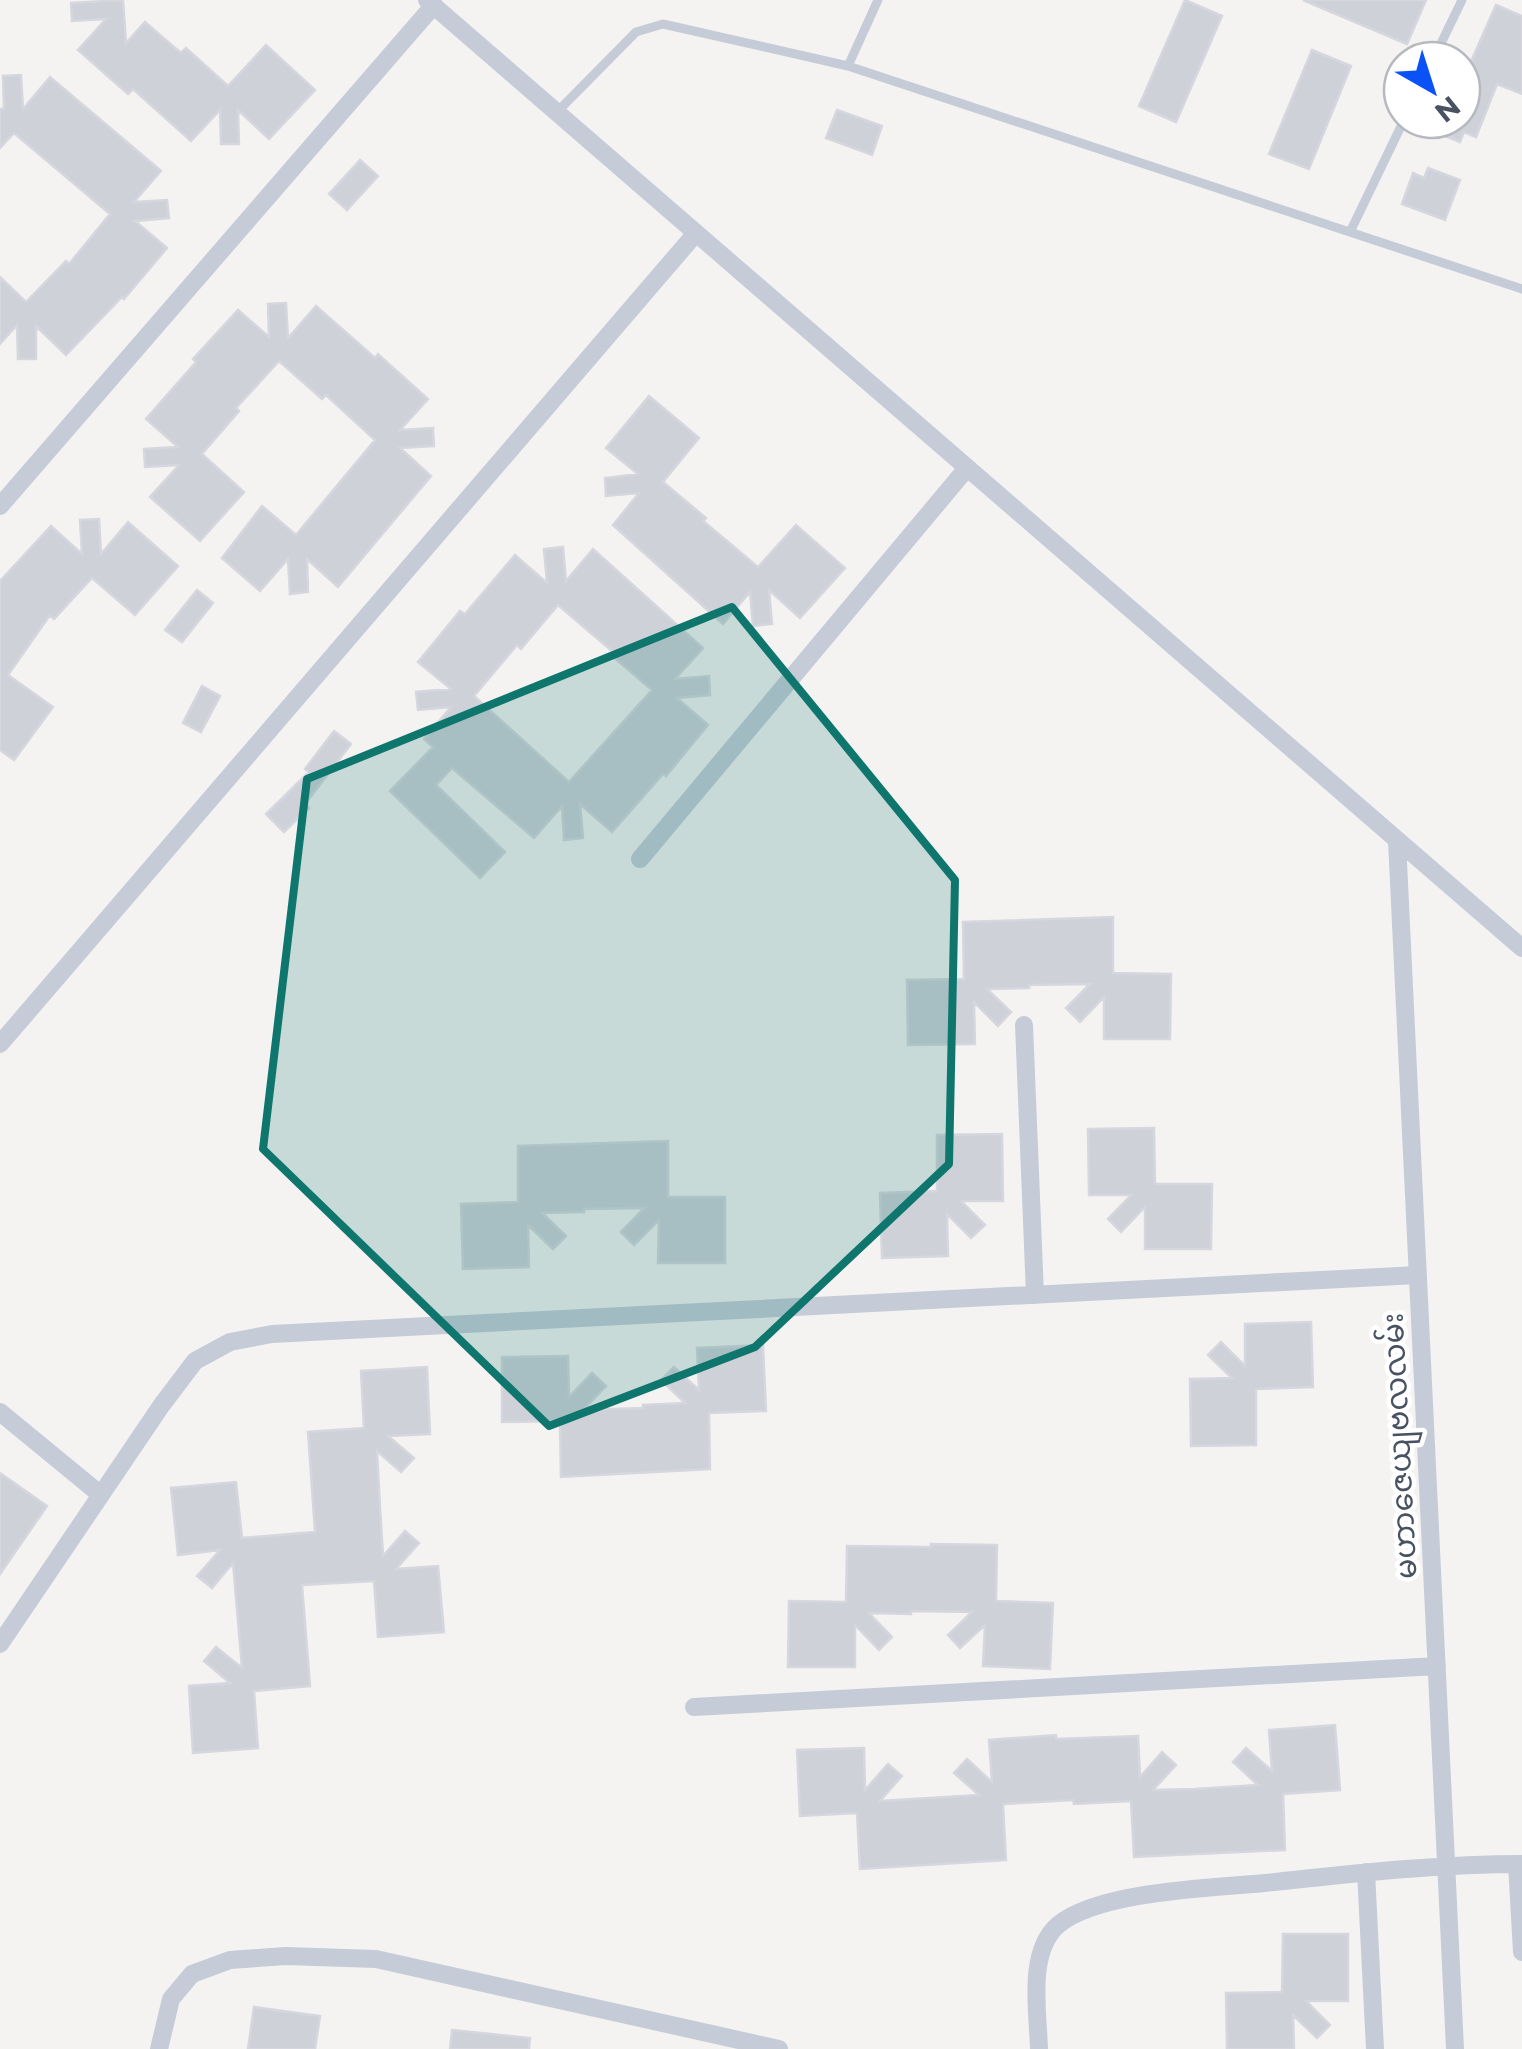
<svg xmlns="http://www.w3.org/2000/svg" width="1522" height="2049" font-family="Montserrat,'Noto Sans Myanmar',sans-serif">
<rect width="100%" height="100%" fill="#f5f3f2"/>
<path fill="#ced1d8" stroke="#d6d7de" stroke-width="2.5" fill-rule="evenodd" d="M 123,0 L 126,43 L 145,22 L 181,53 L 186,48 L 228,86 L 266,45 L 315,90 L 269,139 L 238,110 L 239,144 L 221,144 L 220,110 L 191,141 L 133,89 L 128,94 L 78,50 L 106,19 L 72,21 L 71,3 Z
M 1185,0 L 1222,16 L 1176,122 L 1139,106 Z
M 1303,0 L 1426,0 L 1407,44 Z
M 1496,5 L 1522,16 L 1522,94 L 1497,84 L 1476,137 L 1464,132 L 1460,142 L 1436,132 L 1441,120 L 1462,120 L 1462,82 Z
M 1312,50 L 1351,66 L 1309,169 L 1269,154 Z
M 21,75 L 23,109 L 50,77 L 161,171 L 134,202 L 167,200 L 169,218 L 135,221 L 167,248 L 124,299 L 122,297 L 66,355 L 36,326 L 36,359 L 18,359 L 17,325 L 0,344 L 0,277 L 26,302 L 66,261 L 69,264 L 110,214 L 14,133 L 0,148 L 0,109 L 4,109 L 3,76 Z
M 837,110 L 882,126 L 872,155 L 826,138 Z
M 360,160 L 378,176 L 347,210 L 329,194 Z
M 1428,168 L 1460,180 L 1445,220 L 1402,204 L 1413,173 L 1424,178 Z
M 286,303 L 288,338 L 316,306 L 375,358 L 378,354 L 428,399 L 400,430 L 433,428 L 434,446 L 400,448 L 431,476 L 338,587 L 307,559 L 308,592 L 290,594 L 288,559 L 260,591 L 222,558 L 262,506 L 296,535 L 375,440 L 326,395 L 322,399 L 279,361 L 236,408 L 239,411 L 202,454 L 244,492 L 200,541 L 150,497 L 179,465 L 145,467 L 144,449 L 178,447 L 146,419 L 196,362 L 193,359 L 238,310 L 269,337 L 268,304 Z
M 649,396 L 699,438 L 663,482 L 706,518 L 703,521 L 758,567 L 796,525 L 845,568 L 800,618 L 769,590 L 772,624 L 753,626 L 750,592 L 723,624 L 613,525 L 639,493 L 606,496 L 605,478 L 638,474 L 606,448 Z
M 99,519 L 101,554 L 128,522 L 178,566 L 135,615 L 92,578 L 54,619 L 50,615 L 8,675 L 53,707 L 14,760 L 0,750 L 0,581 L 51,526 L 82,554 L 80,520 Z
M 563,547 L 566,581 L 593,549 L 703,648 L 675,679 L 709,676 L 710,695 L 677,698 L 708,725 L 666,776 L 663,774 L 612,832 L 580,804 L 583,838 L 564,840 L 562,806 L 534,838 L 452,768 L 436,785 L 505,852 L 480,878 L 390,791 L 433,747 L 424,739 L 451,707 L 418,710 L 416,692 L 451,689 L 418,662 L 460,611 L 465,614 L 515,555 L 547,583 L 544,549 ZM 558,605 L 612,651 L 610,654 L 652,690 L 569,782 L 474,696 L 517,645 L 521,649 Z
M 197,590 L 213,603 L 182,642 L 165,630 Z
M 202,686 L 220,696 L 201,732 L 183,723 Z
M 334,731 L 351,744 L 305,804 L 309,808 L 284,832 L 266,814 L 309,772 L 305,769 Z
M 1113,917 L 1113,973 L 1171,974 L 1170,1039 L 1104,1039 L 1104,997 L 1080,1022 L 1066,1008 L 1090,984 L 1029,985 L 1029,988 L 987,989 L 1011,1012 L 998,1026 L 974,1002 L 975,1044 L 908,1045 L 907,980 L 964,979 L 963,922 Z
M 1154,1128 L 1155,1184 L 1212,1184 L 1211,1249 L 1145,1249 L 1145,1207 L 1121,1232 L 1108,1219 L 1131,1195 L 1089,1195 L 1088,1129 Z
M 1002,1134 L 1003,1201 L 961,1201 L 985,1225 L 971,1238 L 947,1214 L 948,1256 L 882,1258 L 880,1193 L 937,1191 L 937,1135 Z
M 668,1141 L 668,1197 L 725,1197 L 725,1263 L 658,1263 L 659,1220 L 634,1245 L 621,1232 L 644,1208 L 584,1209 L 584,1212 L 542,1213 L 566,1236 L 553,1249 L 528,1225 L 529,1267 L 463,1269 L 461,1204 L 518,1202 L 518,1146 Z
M 1311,1322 L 1313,1387 L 1256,1389 L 1256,1445 L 1191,1446 L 1190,1379 L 1232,1378 L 1208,1355 L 1221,1342 L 1245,1366 L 1245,1324 Z
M 763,1345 L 766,1411 L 709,1413 L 710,1469 L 561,1477 L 560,1421 L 502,1422 L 502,1357 L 568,1356 L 569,1397 L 592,1373 L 606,1386 L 583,1410 L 643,1408 L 643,1405 L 685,1403 L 661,1380 L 674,1367 L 699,1390 L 697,1348 Z
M 427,1367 L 430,1434 L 388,1436 L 414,1458 L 401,1472 L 377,1451 L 380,1507 L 383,1556 L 405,1531 L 419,1543 L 396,1569 L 438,1566 L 444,1632 L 378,1637 L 374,1581 L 302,1585 L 310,1686 L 254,1691 L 258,1748 L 193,1753 L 189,1686 L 230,1683 L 204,1661 L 216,1647 L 242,1668 L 233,1563 L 212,1588 L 197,1576 L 220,1550 L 178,1555 L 171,1488 L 236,1482 L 242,1538 L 315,1532 L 308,1432 L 364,1428 L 361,1371 Z
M 0,1473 L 47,1506 L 0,1574 Z
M 931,1544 L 997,1545 L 996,1601 L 1053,1603 L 1050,1669 L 983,1666 L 985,1625 L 960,1648 L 948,1635 L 972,1612 L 911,1611 L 911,1614 L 869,1613 L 892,1637 L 879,1650 L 855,1625 L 855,1667 L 788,1667 L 789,1601 L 846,1602 L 847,1546 L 931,1547 Z
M 1335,1725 L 1340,1790 L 1283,1794 L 1285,1850 L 1134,1857 L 1131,1801 L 1074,1804 L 1073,1800 L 1003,1804 L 1006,1860 L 860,1869 L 857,1813 L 800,1816 L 797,1750 L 864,1748 L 865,1790 L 888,1764 L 902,1776 L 880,1801 L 979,1795 L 954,1773 L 967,1759 L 992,1782 L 989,1740 L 1056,1735 L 1056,1739 L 1138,1736 L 1140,1777 L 1162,1752 L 1176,1765 L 1153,1790 L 1195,1789 L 1258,1785 L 1233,1762 L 1246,1748 L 1272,1771 L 1269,1730 Z
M 1283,1934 L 1348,1934 L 1348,2001 L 1306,2001 L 1330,2025 L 1317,2038 L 1293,2015 L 1294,2049 L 1227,2049 L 1226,1993 L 1282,1992 Z
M 254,2007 L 320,2016 L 315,2049 L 248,2049 Z
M 452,2030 L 530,2038 L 529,2049 L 450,2049 Z"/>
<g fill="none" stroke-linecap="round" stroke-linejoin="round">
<path stroke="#c5ccd8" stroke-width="9" d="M 1433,60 L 1462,0
M 848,66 L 1522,289
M 557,112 L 636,32 L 663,24 L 848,66 L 878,0
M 1350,232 L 1404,120"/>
<path stroke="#c5ccd8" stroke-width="18" d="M 427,0 L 1522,948
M 0,506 L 434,5
M 1397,841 L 1455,2049
M 640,859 L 967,468
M 1024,1025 L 1035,1295
M 0,1044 L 696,233
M 0,1412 L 101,1495
M 0,1644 L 161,1406 L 195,1361 L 230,1342 L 272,1334 L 1418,1275
M 694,1707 L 1437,1666
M 1517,1864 L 1522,1952
M 1366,1872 L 1375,2049
M 159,2049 L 171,1999 L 192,1974 L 230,1960 L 286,1956 L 376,1959 L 779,2049
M 1039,2049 C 1038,2012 1027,1952 1058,1925 C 1099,1891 1212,1888 1265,1883 C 1351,1874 1436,1864 1522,1864"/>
</g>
<path fill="#0f766e" fill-opacity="0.2" stroke="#0f766e" stroke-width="8" stroke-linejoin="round" d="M 732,607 L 955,880 L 949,1164 L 755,1347 L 549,1426 L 263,1149 L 307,779 Z"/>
<g text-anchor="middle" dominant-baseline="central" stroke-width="9" stroke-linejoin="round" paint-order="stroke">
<g font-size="30" fill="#485262" stroke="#fff">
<text transform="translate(1399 1446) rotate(-93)">မဟာဇေယျဗလလမ်း</text>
</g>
</g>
<g transform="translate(1432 90) rotate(141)"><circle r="48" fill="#ffffff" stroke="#b6bac0" stroke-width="2.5"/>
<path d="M0-8L18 38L0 25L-18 38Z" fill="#0b52f6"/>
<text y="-15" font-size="28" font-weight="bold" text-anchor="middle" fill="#485262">N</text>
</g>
</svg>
